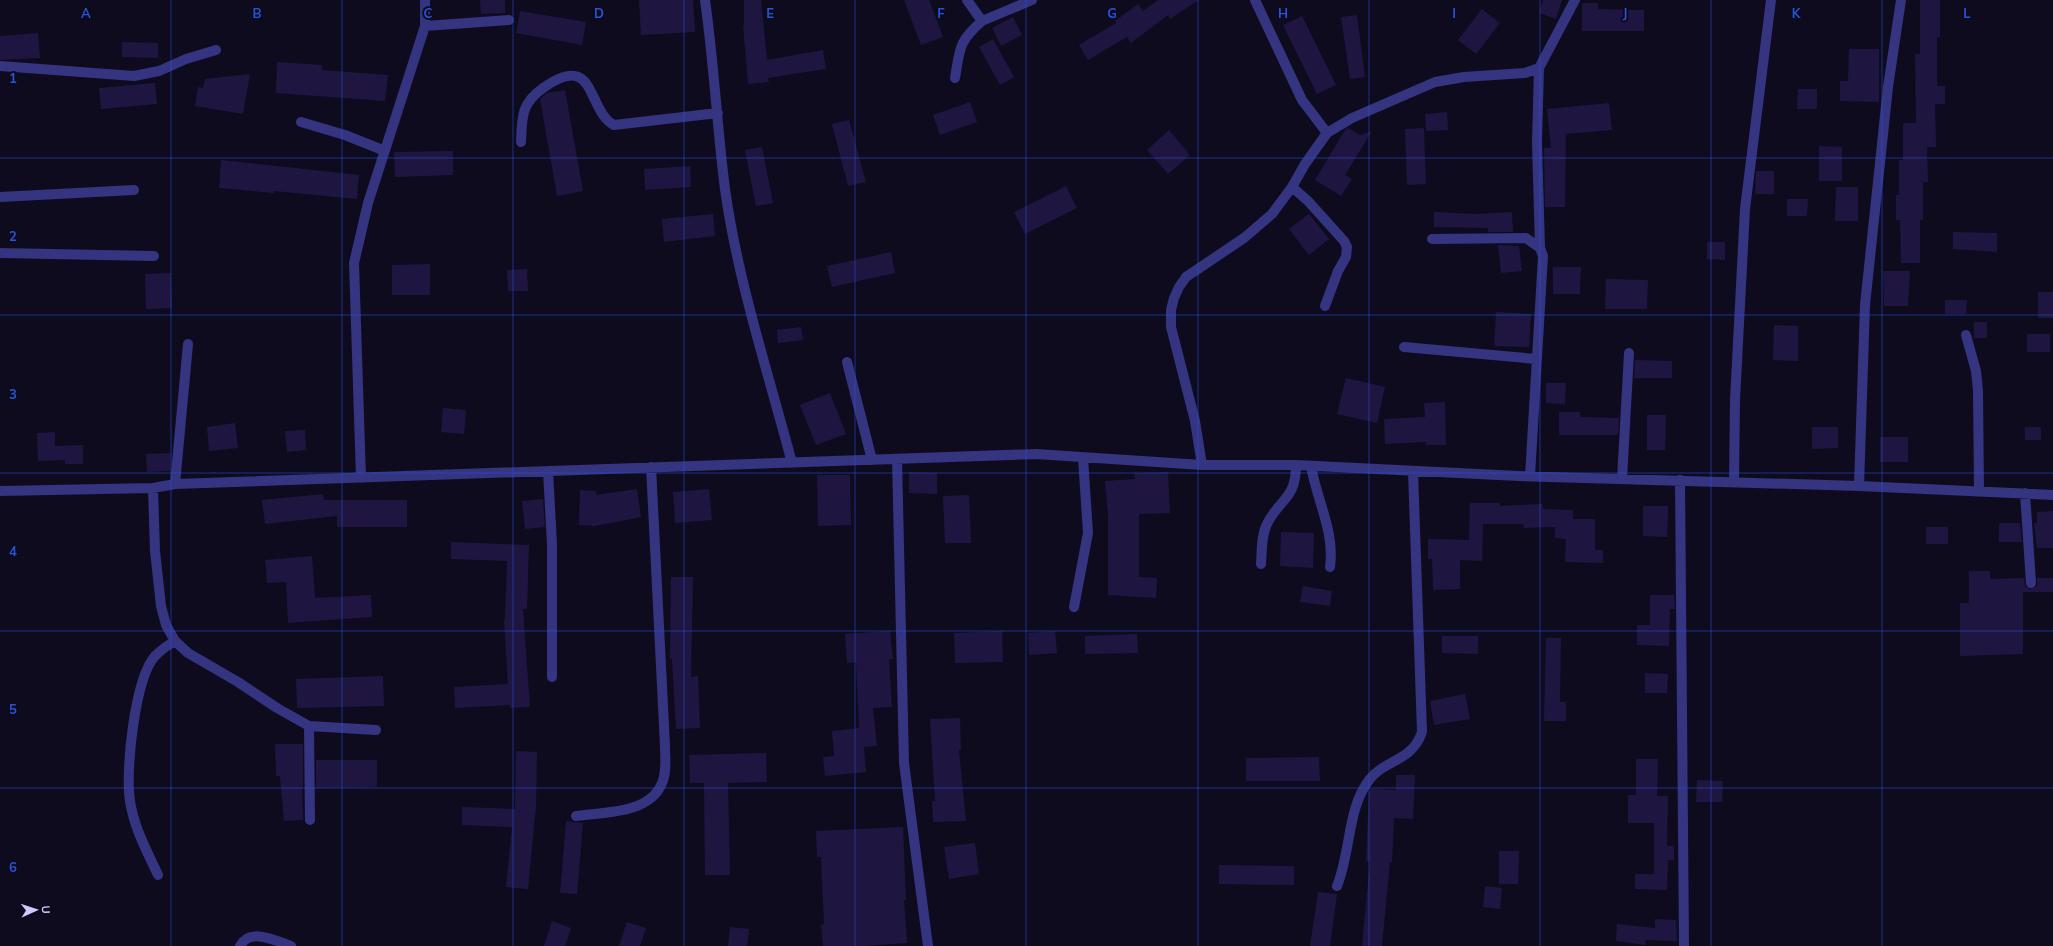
<svg xmlns="http://www.w3.org/2000/svg" width="2053" height="946" font-family="Mulish,sans-serif">
<rect width="100%" height="100%" fill="#0e0b1f"/>
<path fill="#1e1640" d="M 480,0 L 505,0 L 505,13 L 481,14 Z
M 639,0 L 693,0 L 695,32 L 641,35 Z
M 744,0 L 761,0 L 767,60 L 823,50 L 826,69 L 768,78 L 769,82 L 748,84 L 743,25 L 744,25 Z
M 904,0 L 929,0 L 943,37 L 921,45 Z
M 1158,0 L 1199,0 L 1170,19 L 1168,15 L 1131,43 L 1127,37 L 1088,60 L 1079,45 L 1116,23 L 1115,21 L 1138,4 L 1143,11 Z
M 1543,0 L 1562,0 L 1556,19 L 1539,13 Z
M 1920,0 L 1940,0 L 1940,37 L 1937,37 L 1937,86 L 1945,86 L 1945,104 L 1935,104 L 1936,147 L 1927,147 L 1928,182 L 1923,182 L 1923,220 L 1920,220 L 1920,263 L 1901,263 L 1900,220 L 1896,220 L 1896,195 L 1899,195 L 1899,160 L 1903,160 L 1903,123 L 1916,123 L 1915,54 L 1920,54 Z
M 1582,3 L 1598,3 L 1598,9 L 1644,10 L 1644,31 L 1582,31 Z
M 1482,9 L 1500,23 L 1476,54 L 1458,40 Z
M 520,11 L 586,22 L 582,45 L 516,33 Z
M 1357,15 L 1365,77 L 1350,79 L 1341,17 Z
M 1302,16 L 1336,85 L 1317,94 L 1283,25 Z
M 1013,17 L 1022,35 L 1001,46 L 992,28 Z
M 38,33 L 40,58 L 0,60 L 0,36 Z
M 993,39 L 1014,77 L 1000,85 L 979,47 Z
M 122,42 L 158,43 L 158,58 L 122,57 Z
M 1849,49 L 1879,49 L 1879,102 L 1840,101 L 1840,81 L 1848,81 Z
M 277,62 L 322,65 L 322,70 L 388,75 L 385,101 L 276,93 Z
M 250,74 L 243,114 L 195,106 L 198,87 L 203,88 L 205,79 Z
M 155,83 L 157,104 L 101,109 L 99,88 Z
M 1798,89 L 1817,89 L 1817,109 L 1797,109 Z
M 565,90 L 583,191 L 557,196 L 540,99 L 547,93 Z
M 970,102 L 977,122 L 940,135 L 933,115 Z
M 1609,103 L 1612,130 L 1566,134 L 1565,207 L 1545,207 L 1544,148 L 1551,148 L 1547,109 Z
M 1447,112 L 1448,130 L 1426,131 L 1425,114 Z
M 849,120 L 866,182 L 848,186 L 832,124 Z
M 1348,128 L 1360,135 L 1372,131 L 1345,175 L 1352,179 L 1341,196 L 1315,180 L 1345,130 Z
M 1424,128 L 1426,184 L 1407,185 L 1405,129 Z
M 1169,130 L 1190,155 L 1168,174 L 1147,150 Z
M 1819,146 L 1842,147 L 1842,181 L 1819,181 Z
M 762,147 L 773,203 L 756,206 L 745,150 Z
M 453,151 L 453,175 L 395,177 L 394,152 Z
M 221,160 L 359,175 L 357,199 L 274,191 L 274,193 L 219,188 Z
M 690,166 L 691,187 L 645,190 L 644,169 Z
M 1756,171 L 1774,171 L 1774,194 L 1755,194 Z
M 1066,186 L 1077,208 L 1025,234 L 1014,212 Z
M 1836,187 L 1858,187 L 1858,221 L 1835,221 Z
M 1787,199 L 1808,199 L 1807,216 L 1787,216 Z
M 1434,212 L 1476,214 L 1512,212 L 1513,232 L 1488,232 L 1488,228 L 1434,227 Z
M 713,214 L 715,236 L 664,242 L 662,219 Z
M 1309,214 L 1329,239 L 1309,255 L 1289,229 Z
M 1953,232 L 1997,233 L 1997,252 L 1953,249 Z
M 1707,242 L 1725,242 L 1725,260 L 1707,259 Z
M 1498,245 L 1519,246 L 1522,271 L 1501,273 Z
M 891,252 L 895,273 L 832,287 L 827,266 Z
M 430,264 L 430,295 L 392,295 L 392,265 Z
M 1553,267 L 1581,267 L 1580,294 L 1553,294 Z
M 527,269 L 528,291 L 508,291 L 507,270 Z
M 1883,271 L 1910,271 L 1908,306 L 1884,306 Z
M 171,273 L 172,308 L 146,309 L 145,274 Z
M 1606,279 L 1648,280 L 1647,309 L 1605,309 Z
M 2038,292 L 2053,292 L 2053,318 L 2038,318 Z
M 1945,300 L 1967,300 L 1966,314 L 1945,314 Z
M 1496,312 L 1531,314 L 1529,347 L 1494,346 Z
M 1974,322 L 1987,322 L 1987,338 L 1974,338 Z
M 1774,325 L 1798,326 L 1798,361 L 1773,360 Z
M 801,327 L 803,340 L 778,343 L 777,330 Z
M 2027,334 L 2050,334 L 2050,352 L 2027,352 Z
M 1635,360 L 1672,361 L 1672,378 L 1634,378 Z
M 1346,378 L 1385,387 L 1377,423 L 1337,414 Z
M 1546,383 L 1566,383 L 1565,404 L 1546,403 Z
M 830,393 L 846,434 L 816,445 L 800,405 Z
M 1445,402 L 1446,445 L 1426,445 L 1426,442 L 1385,444 L 1384,419 L 1425,417 L 1424,403 Z
M 443,408 L 466,410 L 464,434 L 441,432 Z
M 1559,412 L 1580,412 L 1580,417 L 1619,418 L 1618,435 L 1559,435 Z
M 1647,415 L 1666,415 L 1665,450 L 1647,450 Z
M 235,423 L 238,448 L 209,451 L 207,427 Z
M 1812,427 L 1838,427 L 1838,448 L 1812,449 Z
M 2025,427 L 2041,427 L 2041,440 L 2025,440 Z
M 305,430 L 306,450 L 287,452 L 285,431 Z
M 55,432 L 55,446 L 83,445 L 83,464 L 65,464 L 65,460 L 38,461 L 37,433 Z
M 1880,437 L 1908,437 L 1908,462 L 1880,462 Z
M 171,453 L 170,471 L 147,472 L 146,454 Z
M 909,472 L 937,473 L 937,494 L 909,493 Z
M 1168,472 L 1170,513 L 1139,514 L 1139,577 L 1157,578 L 1156,598 L 1108,595 L 1108,515 L 1105,481 L 1135,479 L 1134,473 Z
M 817,475 L 850,475 L 851,525 L 818,526 Z
M 637,489 L 641,517 L 595,526 L 579,525 L 580,490 L 596,491 L 596,495 Z
M 709,489 L 712,520 L 675,523 L 673,492 Z
M 323,494 L 324,500 L 407,500 L 407,527 L 337,527 L 337,516 L 265,524 L 262,500 Z
M 969,495 L 971,543 L 945,543 L 943,496 Z
M 543,499 L 545,527 L 525,529 L 522,501 Z
M 1470,503 L 1500,503 L 1500,506 L 1542,504 L 1543,509 L 1573,510 L 1573,519 L 1595,519 L 1595,550 L 1603,550 L 1603,563 L 1565,562 L 1566,539 L 1555,538 L 1555,527 L 1524,528 L 1523,524 L 1483,524 L 1482,561 L 1460,560 L 1460,589 L 1433,590 L 1432,559 L 1428,559 L 1428,539 L 1469,540 Z
M 1643,506 L 1668,506 L 1667,537 L 1643,536 Z
M 2053,511 L 2053,548 L 2037,548 L 2034,523 L 2037,523 L 2037,512 Z
M 1999,523 L 2020,523 L 2022,542 L 1999,542 Z
M 1926,527 L 1948,527 L 1948,544 L 1926,544 Z
M 1281,532 L 1314,533 L 1313,568 L 1280,566 Z
M 451,542 L 529,545 L 527,609 L 523,609 L 530,707 L 510,708 L 510,705 L 455,708 L 454,687 L 508,684 L 504,620 L 505,620 L 507,561 L 451,559 Z
M 312,556 L 315,598 L 371,595 L 372,617 L 288,623 L 286,582 L 267,583 L 265,560 Z
M 1969,571 L 1990,571 L 1990,579 L 2024,578 L 2025,586 L 2031,589 L 2037,586 L 2037,578 L 2053,578 L 2053,592 L 2023,592 L 2023,654 L 1960,656 L 1960,603 L 1969,603 Z
M 671,577 L 693,577 L 691,677 L 698,676 L 700,728 L 676,729 L 672,659 L 670,659 Z
M 1303,586 L 1332,591 L 1330,606 L 1300,602 Z
M 1650,595 L 1674,595 L 1675,609 L 1670,609 L 1669,646 L 1637,645 L 1637,625 L 1650,625 Z
M 890,631 L 893,659 L 889,659 L 892,707 L 873,708 L 877,746 L 864,747 L 866,772 L 825,776 L 823,757 L 834,756 L 832,731 L 859,728 L 856,662 L 847,663 L 845,634 Z
M 1002,631 L 1003,662 L 955,663 L 954,633 Z
M 1055,631 L 1057,653 L 1029,655 L 1028,633 Z
M 1137,634 L 1138,653 L 1085,654 L 1085,636 Z
M 1442,636 L 1478,636 L 1478,654 L 1442,653 Z
M 1546,638 L 1561,638 L 1560,702 L 1566,702 L 1566,721 L 1544,721 Z
M 1645,673 L 1668,674 L 1667,693 L 1645,693 Z
M 383,676 L 384,706 L 297,708 L 296,679 Z
M 1465,694 L 1470,719 L 1434,725 L 1430,701 Z
M 960,718 L 961,750 L 959,750 L 966,821 L 933,822 L 932,801 L 935,801 L 930,719 Z
M 275,744 L 303,744 L 303,788 L 302,788 L 303,820 L 284,821 L 280,776 L 276,776 Z
M 516,751 L 537,752 L 536,806 L 528,889 L 506,887 L 512,827 L 462,825 L 462,807 L 515,809 Z
M 766,753 L 767,782 L 728,783 L 730,875 L 705,875 L 704,783 L 690,783 L 689,755 Z
M 1319,757 L 1320,781 L 1246,781 L 1246,758 Z
M 1636,759 L 1658,759 L 1657,796 L 1668,796 L 1667,846 L 1674,846 L 1674,860 L 1668,860 L 1667,890 L 1635,889 L 1635,874 L 1654,874 L 1654,823 L 1628,823 L 1628,795 L 1636,795 Z
M 316,760 L 377,760 L 377,787 L 316,788 Z
M 1396,775 L 1415,775 L 1413,819 L 1394,818 L 1392,862 L 1390,862 L 1382,946 L 1362,946 L 1370,861 L 1366,861 L 1369,792 L 1371,789 L 1396,790 Z
M 1697,780 L 1723,781 L 1722,802 L 1696,802 Z
M 566,821 L 583,823 L 577,894 L 560,893 Z
M 903,827 L 906,900 L 904,900 L 907,943 L 865,946 L 823,946 L 821,925 L 824,924 L 821,857 L 817,857 L 816,831 Z
M 975,843 L 979,874 L 949,879 L 944,847 Z
M 1499,851 L 1519,851 L 1518,884 L 1499,884 Z
M 1219,865 L 1294,866 L 1294,885 L 1219,884 Z
M 1485,886 L 1502,888 L 1500,909 L 1483,907 Z
M 1318,892 L 1337,894 L 1330,946 L 1310,946 Z
M 1655,919 L 1676,920 L 1677,941 L 1646,940 L 1645,945 L 1616,941 L 1617,924 L 1655,928 Z
M 552,921 L 571,928 L 565,946 L 544,946 Z
M 627,922 L 646,928 L 640,946 L 619,946 Z
M 730,927 L 749,929 L 747,946 L 728,946 Z"/>
<g fill="none" stroke-linecap="round" stroke-linejoin="round">
<path stroke="#353480" stroke-width="10" d="M 705,0 C 714,63 717,127 725,189 C 738,282 768,372 792,463
M 967,0 L 982,21 L 1032,0
M 1255,0 L 1302,100 L 1327,133
M 425,26 L 509,20
M 0,66 L 134,76 L 159,71 L 186,59 L 216,50
M 1539,68 L 1537,142 L 1540,248
M 955,78 C 960,49 958,42 982,21
M 301,122 L 345,135 L 385,151
M 521,142 C 522,117 521,104 543,88 C 597,50 586,110 614,125 L 718,113
M 1292,187 L 1308,201 L 1344,241 L 1347,247 L 1346,257 L 1338,271 L 1325,306
M 0,197 L 134,190
M 1432,239 L 1526,238 L 1540,248 L 1543,256 L 1530,476
M 0,253 L 154,256
M 1966,335 L 1976,371 L 1978,391 L 1979,491
M 1404,347 L 1536,359
M 847,362 L 872,460
M 897,459 L 904,763 L 928,946
M 1202,465 L 1195,421 L 1171,327 L 1171,310 L 1174,298 L 1179,287 L 1186,277 L 1244,238 L 1272,214 L 1292,187 L 1305,164 L 1327,133 L 1352,118 L 1435,82 L 1464,77 L 1525,73 L 1539,68 L 1575,0
M 1311,466 C 1317,501 1335,532 1330,567
M 548,471 L 552,544 L 552,677
M 361,478 L 354,263 L 368,203 L 425,26 L 425,0
M 1622,479 L 1629,353
M 1680,480 L 1684,946
M 1734,482 L 1735,400 L 1745,209 L 1771,0
M 175,484 L 188,344
M 1859,486 L 1865,305 L 1888,87 L 1901,0
M 153,488 L 155,551 L 161,606 L 166,625 L 175,641 L 188,653 L 238,682 L 277,708 L 309,726 L 376,730
M 0,491 L 153,488 L 175,484 L 1036,454 L 1202,465 L 1296,465 L 1519,476 L 1859,486 L 2053,495
M 2025,493 L 2031,583
M 1261,564 C 1262,551 1261,536 1267,524 C 1279,499 1296,500 1296,465
M 1074,607 L 1088,533 L 1083,458
M 309,726 L 310,820
M 576,816 C 604,812 650,814 662,783 C 667,772 665,758 665,746 L 651,467
M 158,875 C 147,851 134,828 130,801 C 125,771 135,678 155,656 C 161,650 168,645 175,641
M 1337,886 C 1351,852 1347,809 1369,780 C 1385,759 1412,762 1422,732 L 1413,471
M 240,946 C 250,927 276,941 291,946"/>
</g>
<path fill="none" stroke="#2654da" stroke-width="1" stroke-opacity="0.55" d="M 171,0 L 171,946M 342,0 L 342,946M 513,0 L 513,946M 684,0 L 684,946M 855,0 L 855,946M 1026,0 L 1026,946M 1198,0 L 1198,946M 1369,0 L 1369,946M 1540,0 L 1540,946M 1711,0 L 1711,946M 1882,0 L 1882,946M 0,158 L 2053,158M 0,315 L 2053,315M 0,473 L 2053,473M 0,631 L 2053,631M 0,788 L 2053,788"/>
<g font-size="13" text-anchor="middle" font-weight="bold" fill="#2654da" stroke="#0e0b1f" stroke-width="4" stroke-linejoin="round" paint-order="stroke">
<text x="86" y="18">A</text>
<text x="257" y="18">B</text>
<text x="428" y="18">C</text>
<text x="599" y="18">D</text>
<text x="770" y="18">E</text>
<text x="941" y="18">F</text>
<text x="1112" y="18">G</text>
<text x="1283" y="18">H</text>
<text x="1454" y="18">I</text>
<text x="1625" y="18">J</text>
<text x="1796" y="18">K</text>
<text x="1967" y="18">L</text>
<text x="13" y="83">1</text>
<text x="13" y="241">2</text>
<text x="13" y="399">3</text>
<text x="13" y="556">4</text>
<text x="13" y="714">5</text>
<text x="13" y="872">6</text>
</g>
<g transform="translate(36 910) rotate(87)" stroke="#0e0b1f" stroke-width="3" paint-order="stroke">
<path d="M0-3L7 15L0 10L-7 15Z" fill="#cec9ff"/>
<text y="-6" font-size="11" font-weight="bold" text-anchor="middle" fill="#cec9ff">U</text>
</g>
</svg>
